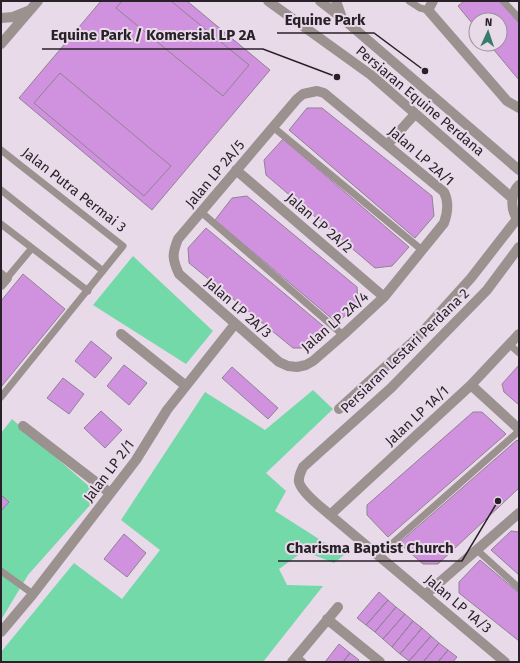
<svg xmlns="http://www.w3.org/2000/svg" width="520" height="663" font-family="'Fira Sans',sans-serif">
<rect width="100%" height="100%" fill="#e9dae9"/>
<path fill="#73d9a9" d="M 133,256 L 213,331 L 186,364 L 93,305 Z
M 313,390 L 333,409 L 266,473 L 286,491 L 275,511 L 344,555 L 334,563 L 304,551 L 279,569 L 287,585 L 323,586 L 263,662 L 1,662 L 1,652 L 74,563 L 122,599 L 160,550 L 121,520 L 205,392 L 265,430 Z
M 12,419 L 99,495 L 28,575 L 1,620 L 1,433 Z"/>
<path fill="#d092de" stroke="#8f8392" d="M 101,1 L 187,1 L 270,70 L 152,210 L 19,98 Z
M 122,1 L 171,1 L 249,65 L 223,96 L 116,8 Z
M 464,1 L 500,1 L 519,23 L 519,80 L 489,44 L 500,44 L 500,20 L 476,20 L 476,28 L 458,6 Z
M 60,73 L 171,166 L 144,196 L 34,103 Z
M 307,108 L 322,108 L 432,196 L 434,216 L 415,238 L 289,130 Z
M 283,139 L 409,247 L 392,266 L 375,268 L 266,175 L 264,160 Z
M 247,196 L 357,287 L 358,304 L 337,323 L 215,220 L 232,198 Z
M 206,228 L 328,330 L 309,348 L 293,348 L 189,263 L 188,248 Z
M 23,274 L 65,309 L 1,387 L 1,301 Z
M 91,341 L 112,358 L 95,378 L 75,361 Z
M 124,365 L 147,383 L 129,405 L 107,386 Z
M 519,365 L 519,405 L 504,392 L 502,384 Z
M 232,367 L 278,408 L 268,419 L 222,378 Z
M 63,378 L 84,394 L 69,414 L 47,398 Z
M 101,411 L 122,430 L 105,448 L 84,428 Z
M 473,412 L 482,412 L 506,434 L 388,537 L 367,515 L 367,505 Z
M 517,440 L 519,442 L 519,488 L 438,564 L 423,564 L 399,543 Z
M 1,495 L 9,502 L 1,511 Z
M 511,531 L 519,532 L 519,575 L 491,550 Z
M 124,534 L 146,553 L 127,577 L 104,559 Z
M 480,560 L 519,593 L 519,641 L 459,593 L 459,582 Z
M 379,592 L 388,600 L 366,625 L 357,618 Z
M 388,600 L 396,607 L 375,632 L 366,625 Z
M 396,607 L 405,614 L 383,639 L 375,632 Z
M 405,614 L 413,621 L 392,647 L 383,639 Z
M 413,621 L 422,628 L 400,654 L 392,647 Z
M 422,628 L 431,636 L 409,661 L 400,654 Z
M 431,636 L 439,643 L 423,662 L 410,662 L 409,661 Z
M 439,643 L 448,650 L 438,662 L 423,662 Z
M 339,644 L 350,653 L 343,662 L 325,662 Z
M 448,650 L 457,657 L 453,662 L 438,662 Z
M 350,653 L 359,660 L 357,662 L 343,662 Z"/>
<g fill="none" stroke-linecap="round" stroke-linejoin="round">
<path stroke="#9b9290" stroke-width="7" d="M 409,1 L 420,8 L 428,10
M 503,1 L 519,18
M 273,127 L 422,250
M 1,150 L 123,246 L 1,397
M 1,190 L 103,271
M 201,212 L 343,335
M 1,224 L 88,291
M 1,273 L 7,278 L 32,248
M 509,344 L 519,353
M 477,550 L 519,588
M 378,556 L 519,431
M 1,571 L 33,594
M 296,656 L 303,662"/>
<path stroke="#9b9290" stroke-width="10" d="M 336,1 L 342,18
M 433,1 L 428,10 L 507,101 L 519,108
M 1,18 L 13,17 L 28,11
M 1,44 L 38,1
M 317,91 L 324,93 L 444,192 C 449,202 448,212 444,223 L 384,297 L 343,335 L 313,361 L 306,365 L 297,367 L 288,366 L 279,362 L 179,274 C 172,259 172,254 178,239 L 297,99 L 303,94 Z
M 387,145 L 415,114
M 236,170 L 384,297
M 1,285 L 7,278
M 121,334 L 186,386
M 471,385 L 519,429
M 339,409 L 416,339 L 471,278 L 517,219
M 23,426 L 110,493
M 330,515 L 471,385 L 519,334
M 425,595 L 519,513
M 327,619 L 380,662
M 1,632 L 33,594 L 136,460 L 167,410 L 235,324
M 292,662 L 338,607
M 505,662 L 330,515 C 321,507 302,493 299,482 C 298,477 301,472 303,467 L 391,388 L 487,290 L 519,247"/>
<path stroke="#9b9290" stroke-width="10" d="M 268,1 L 371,75 L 512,198
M 320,1 L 342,18 L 519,170
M 519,185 C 510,194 510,211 519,221"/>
</g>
<g text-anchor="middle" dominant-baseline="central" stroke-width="4" stroke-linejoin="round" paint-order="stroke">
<g font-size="14" fill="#282228" stroke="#e9dae9">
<text transform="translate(420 101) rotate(40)">Persiaran Equine Perdana</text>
<text transform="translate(421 156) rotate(41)">Jalan LP 2A/1</text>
<text transform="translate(215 174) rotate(-50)">Jalan LP 2A/5</text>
<text transform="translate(74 190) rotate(38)">Jalan Putra Permai 3</text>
<text transform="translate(319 223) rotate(41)">Jalan LP 2A/2</text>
<text transform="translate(238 308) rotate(41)">Jalan LP 2A/3</text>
<text transform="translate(335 322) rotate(-41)">Jalan LP 2A/4</text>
<text transform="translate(405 351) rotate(-44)">Persiaran Lestari Perdana 2</text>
<text transform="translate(417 416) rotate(-43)">Jalan LP 1A/1</text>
<text transform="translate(109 471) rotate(-53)">Jalan LP 2/1</text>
<text transform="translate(458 604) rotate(40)">Jalan LP 1A/3</text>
</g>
</g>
<path fill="none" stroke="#282228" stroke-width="1.5" d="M425 71L374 33H277M337 77L263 49H42M498 501L462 561H278"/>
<g fill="#282228" stroke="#e9dae9" stroke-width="1.5">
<circle cx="425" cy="71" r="4"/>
<circle cx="337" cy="77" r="4"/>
<circle cx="498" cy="501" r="4"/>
</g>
<g font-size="15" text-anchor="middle" font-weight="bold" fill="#282228" stroke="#e9dae9" stroke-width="4" stroke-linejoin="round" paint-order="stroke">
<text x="325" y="25">Equine Park</text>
<text x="153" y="40">Equine Park / Komersial LP 2A</text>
<text x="370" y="553">Charisma Baptist Church</text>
</g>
<rect width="520" height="663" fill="none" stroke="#282228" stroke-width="4"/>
<g transform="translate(488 32) rotate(3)"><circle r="19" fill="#e9dae9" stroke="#9c909c"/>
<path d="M0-3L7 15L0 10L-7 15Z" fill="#387a6b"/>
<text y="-6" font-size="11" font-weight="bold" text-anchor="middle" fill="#282228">N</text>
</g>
</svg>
